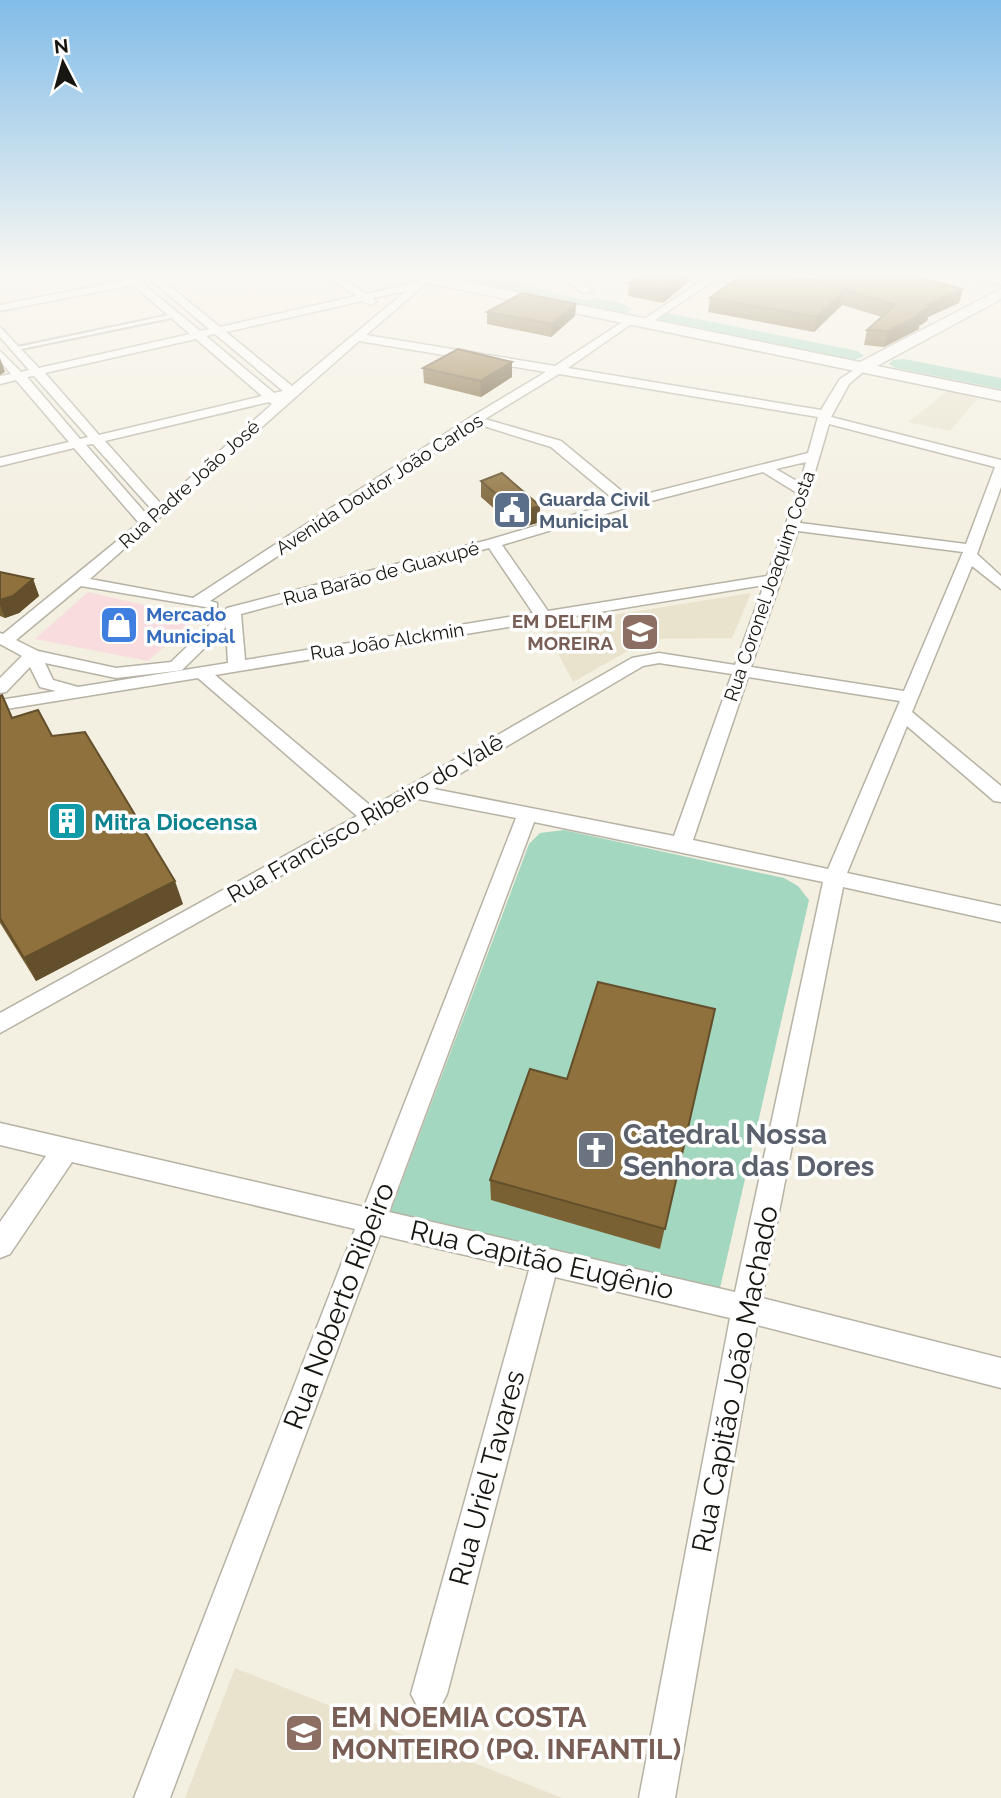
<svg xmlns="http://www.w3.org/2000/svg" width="1001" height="1798" font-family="Raleway,sans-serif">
<rect width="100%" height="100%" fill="#f3efe1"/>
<path fill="#f9ddde" d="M 88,592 L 198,617 L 148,661 L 35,639 Z"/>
<path fill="#e9e3ce" d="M 949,390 L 979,397 L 950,431 L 908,422 Z
M 751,593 L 732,638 L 649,639 L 573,682 L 544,626 Z
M 235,1668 L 562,1798 L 185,1798 Z"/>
<path fill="#a4d7bf" d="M 446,275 L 486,275 L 583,300 C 598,298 622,300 632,310 L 622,314 L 449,279 Z
M 667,313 L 858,351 L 864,356 L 852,361 L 653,322 L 654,316 Z
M 904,359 L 1001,378 L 1001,389 L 896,368 L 889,364 L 893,360 Z
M 564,830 L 784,878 L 798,886 L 809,900 L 717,1301 L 390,1213 L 529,844 L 540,833 Z"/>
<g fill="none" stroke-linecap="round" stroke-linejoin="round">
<defs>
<path id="service" d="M 174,314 L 176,317 L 16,350 L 13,348 Z"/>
<path id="minor" d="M 122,275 L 146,278 L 142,283 L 200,331 L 209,329 L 145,275 L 156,275 L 220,327 L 356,296 L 326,275 L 338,275 L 366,294 L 415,283 L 425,275 L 436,275 L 366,335 L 555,366 L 630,317 L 635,320 L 634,322 L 568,368 L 821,410 L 840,379 L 863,364 L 869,367 L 849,384 L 831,417 L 1001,460 L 1001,487 L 977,554 L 1001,576 L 1001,589 L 972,566 L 912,712 L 1001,786 L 1001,802 L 994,801 L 907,726 L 847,873 L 1001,906 L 1001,922 L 843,887 L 762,1298 L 1001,1358 L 1001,1388 L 757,1325 L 675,1798 L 639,1798 L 730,1318 L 555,1277 L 447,1694 L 441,1706 L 429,1712 L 417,1706 L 411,1694 L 529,1270 L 380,1235 L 170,1798 L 134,1798 L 355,1229 L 72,1162 L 10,1254 L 0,1258 L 0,1222 L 46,1156 L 0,1145 L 0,1123 L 364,1207 L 516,818 L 418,799 L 0,1033 L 0,1013 L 357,816 L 198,678 L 0,710 L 0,700 L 56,691 L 40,687 L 30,667 L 6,692 L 0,693 L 0,678 L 22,656 L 0,644 L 0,633 L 3,634 L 139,523 L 74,448 L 0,466 L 0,458 L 69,442 L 16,380 L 0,384 L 0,376 L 11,374 L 0,361 L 0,351 L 21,372 L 29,370 L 0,337 L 0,327 L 39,368 L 190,334 L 133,285 L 0,311 L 0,305 L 127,280 ZM 406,291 L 292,386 L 226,332 L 362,301 L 371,305 L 376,302 L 373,298 ZM 215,334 L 283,391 L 274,393 L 206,336 ZM 196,339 L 262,396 L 99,435 L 45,373 ZM 359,341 L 546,372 L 471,417 L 193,598 L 90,579 ZM 559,374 L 818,417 L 808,453 L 630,498 L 561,441 L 485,419 ZM 34,376 L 88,437 L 80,439 L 27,377 ZM 269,402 L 272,404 L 161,504 L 105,441 ZM 477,424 L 551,447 L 617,502 L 488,540 L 227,608 L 171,662 L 116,668 L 38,651 L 16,640 L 81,586 L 217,609 L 217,603 L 210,601 ZM 829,424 L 995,467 L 966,544 L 800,523 ZM 93,444 L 153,511 L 148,516 L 86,445 ZM 806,462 L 800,483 L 776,469 ZM 763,472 L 797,493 L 767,576 L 548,611 L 502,545 L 632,506 ZM 798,531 L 963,552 L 904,691 L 751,667 ZM 489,548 L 533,613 L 245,660 L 241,614 ZM 764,585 L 735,665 L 659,653 L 632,658 L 372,807 L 215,675 ZM 226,627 L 228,663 L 78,687 L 53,680 L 45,663 L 116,678 L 176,671 L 182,670 ZM 659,663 L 732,674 L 674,836 L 434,789 L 643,666 ZM 748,677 L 900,701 L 828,869 L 693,840 ZM 534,822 L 823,882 L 735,1292 L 389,1212 Z
M 560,275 L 572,275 L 592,291 L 583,293 Z
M 707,277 L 716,279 L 649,324 L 640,322 Z"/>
<path id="secondary" d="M 431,275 L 860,362 L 1001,289 L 1001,299 L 877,366 L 1001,391 L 1001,401 L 424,282 L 424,276 Z
M 681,275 L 941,275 L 934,279 L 740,283 L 688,279 Z
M 973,275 L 1001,277 L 1001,285 L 975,278 Z"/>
</defs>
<use href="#service" stroke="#b6b2a5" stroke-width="4"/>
<use href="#minor" stroke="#b6b2a5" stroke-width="3"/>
<use href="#secondary" stroke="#b6b2a5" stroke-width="3"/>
<use href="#service" fill="#fff" fill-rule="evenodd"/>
<use href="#minor" fill="#fff" fill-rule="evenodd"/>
<use href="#secondary" fill="#fff" fill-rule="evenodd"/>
</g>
<path fill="#7a6134" d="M 819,280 L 963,289 L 959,303 L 928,317 L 927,321 L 919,326 L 919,329 L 884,347 L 864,345 L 867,330 L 882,317 L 842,305 L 814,332 L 708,312 L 710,298 Z
M 688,282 L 663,303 L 628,296 L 629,283 Z
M 487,312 L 575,316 L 551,337 L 487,324 Z
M 423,368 L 512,377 L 481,397 L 424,383 Z
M 481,481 L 540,506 L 540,522 L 517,529 L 481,497 Z
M 0,572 L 33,579 L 39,596 L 19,613 L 5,618 L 0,616 Z
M 0,696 L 12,718 L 183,904 L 36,981 L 0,923 Z
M 715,1009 L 660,1249 L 491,1200 L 490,1180 L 567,1079 Z"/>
<path fill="#634f2b" d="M 681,275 L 689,275 L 688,282 L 663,303 L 665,289 Z
M 963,289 L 959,303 L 928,317 L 927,321 L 919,326 L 919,329 L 884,347 L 888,331 L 919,313 L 927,305 Z
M 845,290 L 842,305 L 814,332 L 817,317 Z
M 576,304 L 575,316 L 551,337 L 552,324 Z
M 0,358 L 5,372 L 0,375 Z
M 512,362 L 512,377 L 481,397 L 480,381 Z
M 540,506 L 540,522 L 517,529 L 517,512 Z
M 33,579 L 39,596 L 19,613 L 5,618 L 0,605 L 0,600 Z
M 175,881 L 183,904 L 36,981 L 24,958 Z"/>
<path fill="#8e713d" stroke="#634f2b" stroke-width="2" d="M 643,275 L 681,275 L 665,289 L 629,283 Z
M 742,275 L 773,275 L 819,280 L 820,275 L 910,275 L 963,289 L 927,305 L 931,306 L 919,313 L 922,314 L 888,331 L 867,330 L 895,305 L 845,290 L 817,317 L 710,298 Z
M 522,293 L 576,304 L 552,324 L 487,312 Z
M 458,349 L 512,362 L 480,381 L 423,368 Z
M 502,473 L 540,506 L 517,512 L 481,481 Z
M 0,572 L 33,579 L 13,596 L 0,600 Z
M 2,695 L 12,718 L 38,710 L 52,736 L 85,732 L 175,881 L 24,958 L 0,918 L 0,696 Z
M 598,982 L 715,1009 L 665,1229 L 490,1180 L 530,1069 L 567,1079 Z"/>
<linearGradient id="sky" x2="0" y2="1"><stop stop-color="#81bce8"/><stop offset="0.52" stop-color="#faf8f2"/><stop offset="1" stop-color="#faf8f2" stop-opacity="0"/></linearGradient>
<rect width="1001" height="527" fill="url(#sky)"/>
<defs>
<symbol id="civic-square" viewBox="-11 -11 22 22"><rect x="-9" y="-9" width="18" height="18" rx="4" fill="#5c6f8a" stroke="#fff"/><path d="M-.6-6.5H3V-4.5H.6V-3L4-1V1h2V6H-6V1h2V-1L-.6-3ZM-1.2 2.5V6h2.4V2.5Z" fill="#fff"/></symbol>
<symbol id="shop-square" viewBox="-11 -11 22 22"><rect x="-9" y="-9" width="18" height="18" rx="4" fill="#3f7fe0" stroke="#fff"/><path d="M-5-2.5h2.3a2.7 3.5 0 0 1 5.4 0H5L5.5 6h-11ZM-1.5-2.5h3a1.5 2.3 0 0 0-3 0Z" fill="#fff"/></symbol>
<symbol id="school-square" viewBox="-11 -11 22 22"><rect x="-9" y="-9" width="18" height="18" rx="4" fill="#8d6e63" stroke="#fff"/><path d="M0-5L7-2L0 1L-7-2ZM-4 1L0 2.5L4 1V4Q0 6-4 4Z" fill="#fff"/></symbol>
<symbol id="building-square" viewBox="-11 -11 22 22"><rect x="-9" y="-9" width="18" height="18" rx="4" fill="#0f9aa8" stroke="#fff"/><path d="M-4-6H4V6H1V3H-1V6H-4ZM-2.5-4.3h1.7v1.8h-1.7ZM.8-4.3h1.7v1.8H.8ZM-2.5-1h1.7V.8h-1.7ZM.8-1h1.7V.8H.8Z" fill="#fff"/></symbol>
<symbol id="church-square" viewBox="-11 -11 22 22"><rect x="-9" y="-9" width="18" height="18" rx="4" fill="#6b7280" stroke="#fff"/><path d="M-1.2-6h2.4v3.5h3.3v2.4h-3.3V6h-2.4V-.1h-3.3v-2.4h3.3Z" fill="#fff"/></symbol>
</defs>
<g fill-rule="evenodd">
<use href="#civic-square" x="490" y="488" width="44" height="44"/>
<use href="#shop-square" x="97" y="603" width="44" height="44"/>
<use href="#school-square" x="618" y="610" width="44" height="44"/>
<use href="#building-square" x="45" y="799" width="44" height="44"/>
<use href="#church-square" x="574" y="1128" width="44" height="44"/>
<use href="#school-square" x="282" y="1711" width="44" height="44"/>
</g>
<g text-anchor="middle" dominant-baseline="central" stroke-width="7" stroke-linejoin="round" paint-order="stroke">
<g font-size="19" fill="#171611" stroke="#fff">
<text transform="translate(189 484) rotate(-42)">Rua Padre João José</text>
<text transform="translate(379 484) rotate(-33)">Avenida Doutor João Carlos</text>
<text transform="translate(381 573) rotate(-15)">Rua Barão de Guaxupé</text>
<text transform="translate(769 586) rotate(-71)">Rua Coronel Joaquim Costa</text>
<text transform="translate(387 641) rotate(-9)">Rua João Alckmin</text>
</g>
<g font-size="19" font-weight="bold" fill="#4e5e75" stroke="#fff" text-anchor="start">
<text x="539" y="499">Guarda Civil<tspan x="539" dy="22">Municipal</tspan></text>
</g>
<g font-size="19" font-weight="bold" fill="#366cbe" stroke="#fff" text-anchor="start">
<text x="146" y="614">Mercado<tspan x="146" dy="22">Municipal</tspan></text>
</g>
<g font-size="19" font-weight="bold" fill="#785e54" stroke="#fff" text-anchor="end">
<text x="613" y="621">EM DELFIM<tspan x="613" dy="22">MOREIRA</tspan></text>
</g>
<g font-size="23" fill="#171611" stroke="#fff">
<text transform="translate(365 818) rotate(-30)">Rua Francisco Ribeiro do Valê</text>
</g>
<g font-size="23" font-weight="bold" fill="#0d838f" stroke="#fff" text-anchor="start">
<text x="94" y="821">Mitra Diocensa</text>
</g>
<g font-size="28" font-weight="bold" fill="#5b616d" stroke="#fff" text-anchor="start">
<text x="623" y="1134">Catedral Nossa<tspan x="623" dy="32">Senhora das Dores</tspan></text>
</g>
<g font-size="28" fill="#171611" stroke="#fff">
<text transform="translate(542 1260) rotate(13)">Rua Capitão Eugênio</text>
<text transform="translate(339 1306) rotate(-69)">Rua Noberto Ribeiro</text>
<text transform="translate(735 1379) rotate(-79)">Rua Capitão João Machado</text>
<text transform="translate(487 1478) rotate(-75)">Rua Uriel Tavares</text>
</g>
<g font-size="28" font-weight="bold" fill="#785e54" stroke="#fff" text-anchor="start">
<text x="331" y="1717">EM NOEMIA COSTA<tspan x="331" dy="32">MONTEIRO (PQ. INFANTIL)</tspan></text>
</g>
</g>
<g transform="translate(63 63) rotate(354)" stroke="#ffffff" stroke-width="5" paint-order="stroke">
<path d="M0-5L12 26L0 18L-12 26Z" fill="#171611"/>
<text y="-10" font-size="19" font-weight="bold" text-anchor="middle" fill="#171611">N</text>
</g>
</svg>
